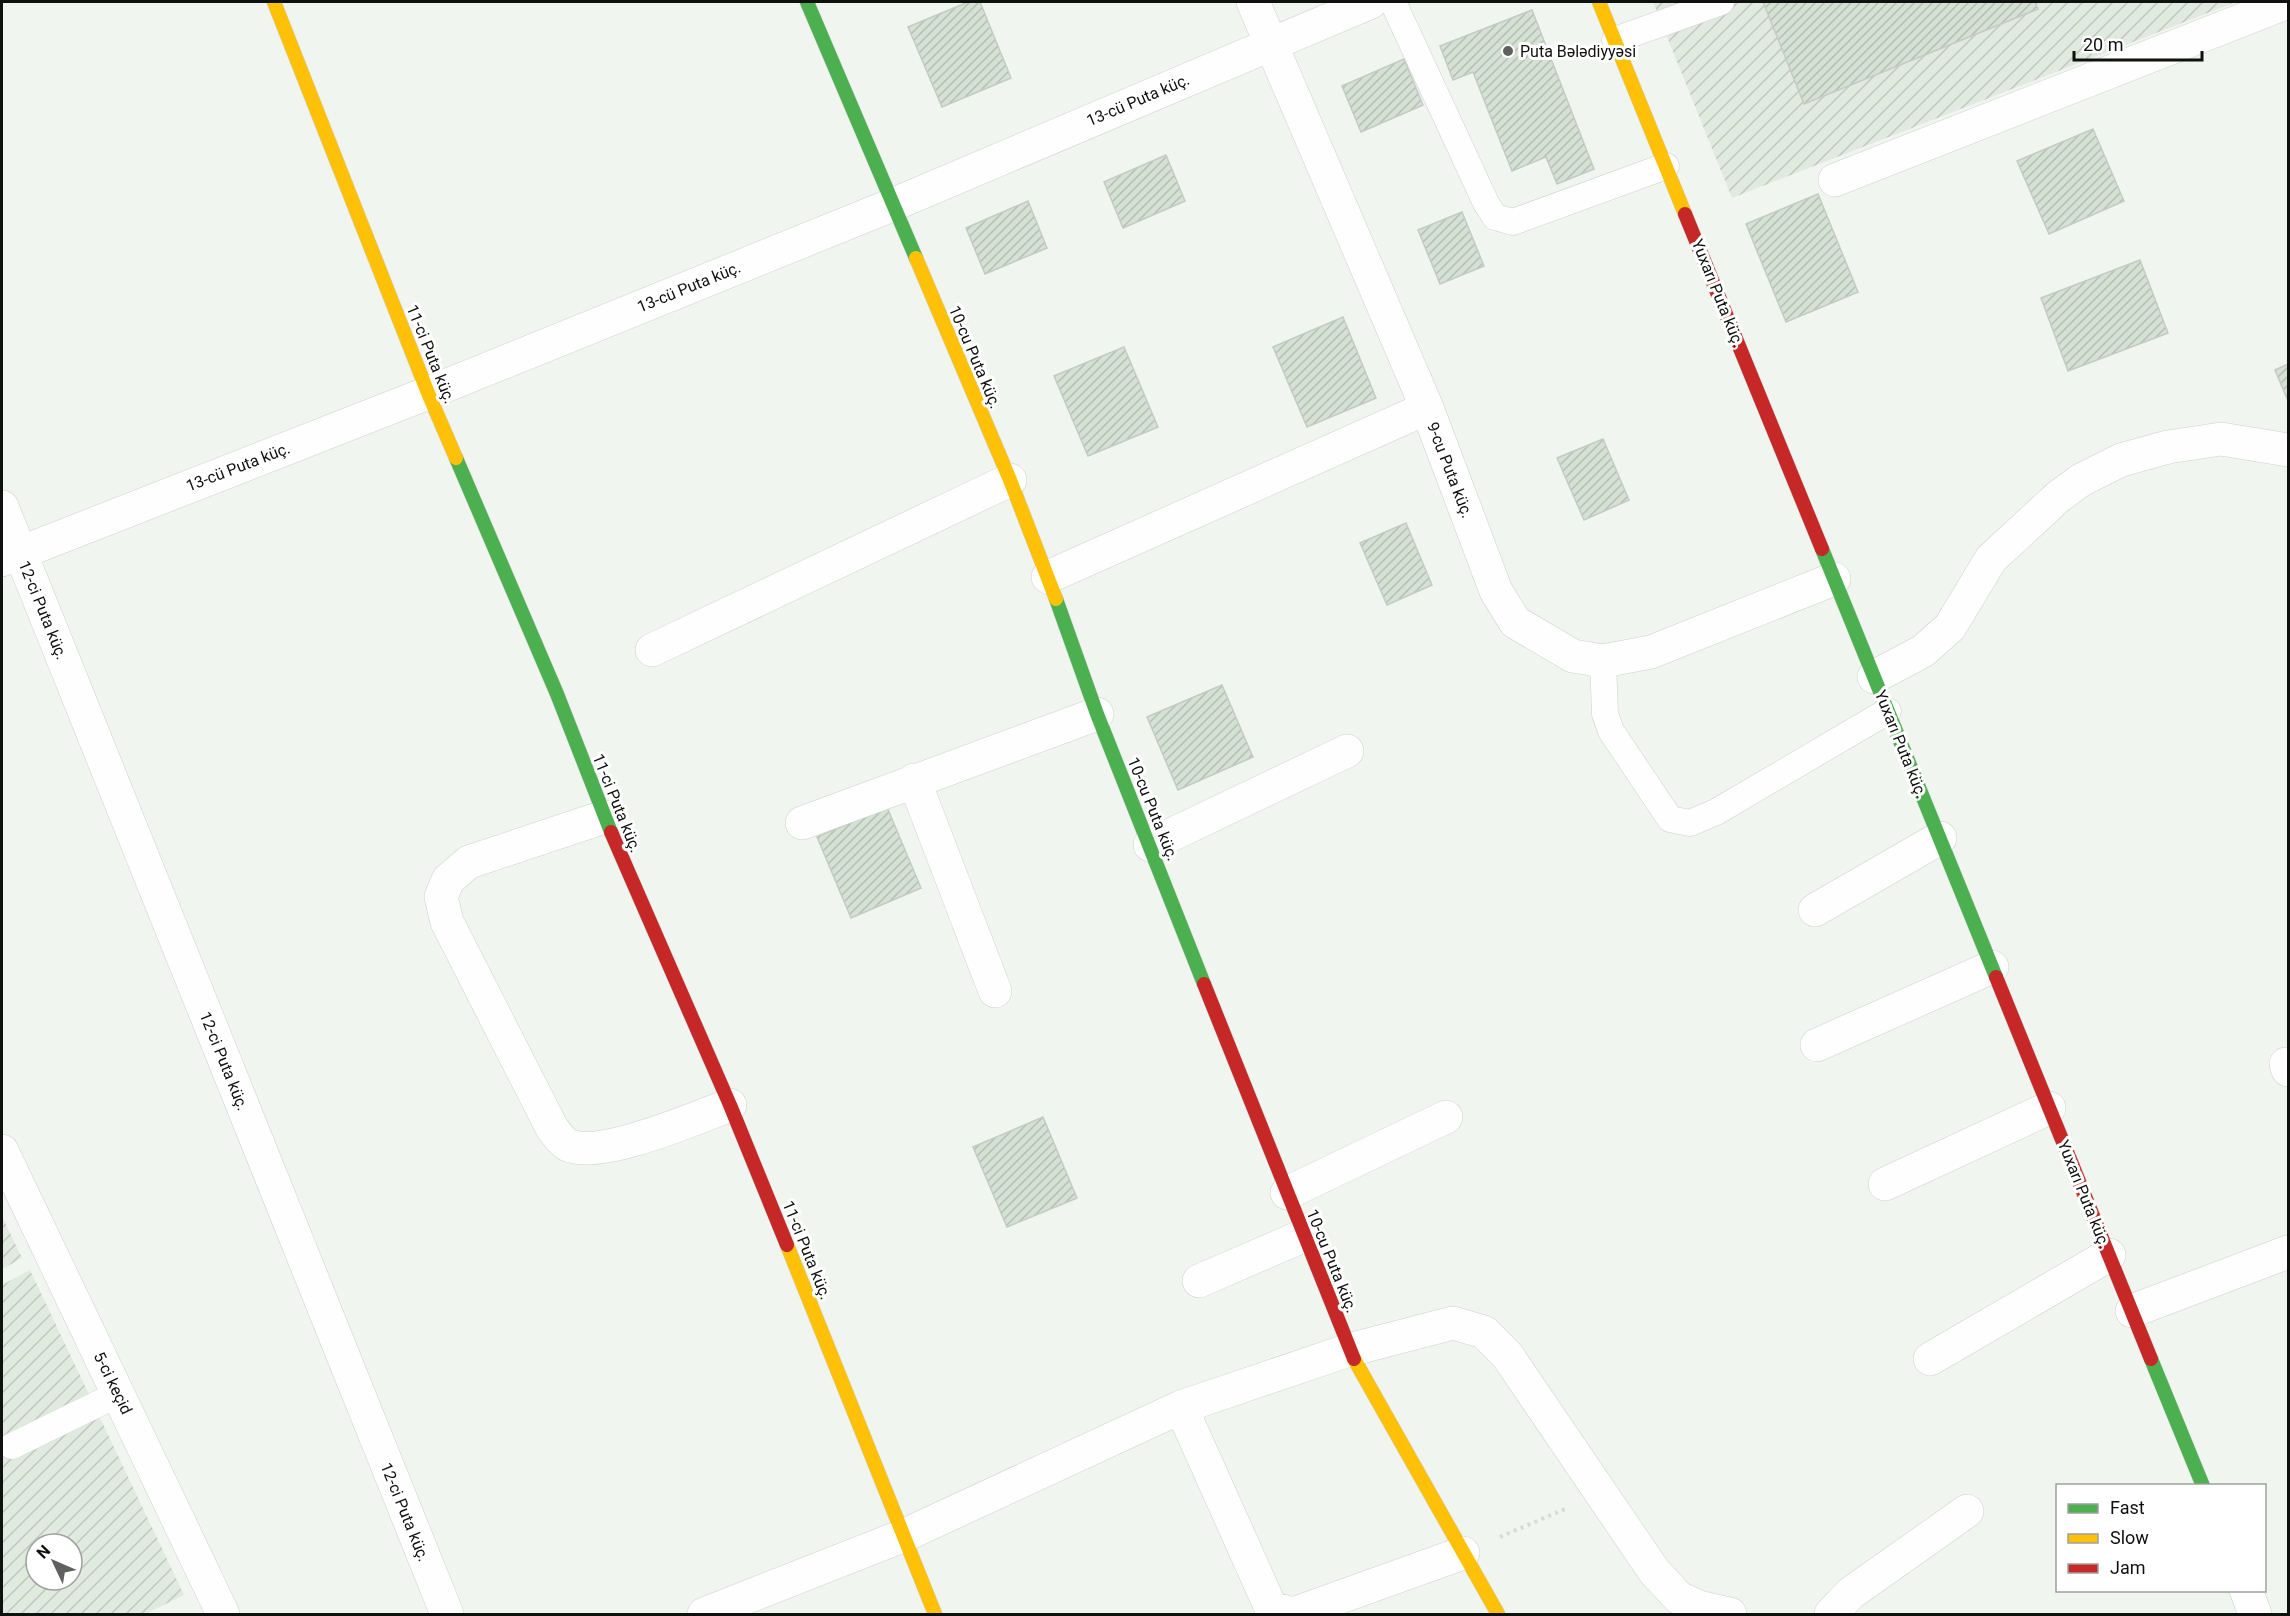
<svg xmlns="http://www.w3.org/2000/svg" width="2290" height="1616" font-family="Roboto,sans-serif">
<defs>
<pattern id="industrial-furrows" width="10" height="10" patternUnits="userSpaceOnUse" patternTransform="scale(1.5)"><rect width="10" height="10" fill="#e0eadf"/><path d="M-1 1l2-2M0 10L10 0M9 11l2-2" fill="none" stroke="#bfc8be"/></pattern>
<pattern id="building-hatch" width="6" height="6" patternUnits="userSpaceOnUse" patternTransform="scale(1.5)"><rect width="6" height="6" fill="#d4e1d3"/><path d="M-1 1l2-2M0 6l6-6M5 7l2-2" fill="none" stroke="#b5c0b4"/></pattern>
</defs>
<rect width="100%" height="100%" fill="#f0f5f0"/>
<path fill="url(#industrial-furrows)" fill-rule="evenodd" d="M 1653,2 L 2236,2 L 1732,198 Z
M 2,1216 L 22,1258 L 2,1269 Z
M 30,1270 L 184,1595 L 145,1614 L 2,1614 L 2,1285 ZM 36,1544 L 72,1544 L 72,1580 L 36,1580 Z"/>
<path fill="url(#building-hatch)" stroke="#c6cac6" stroke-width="1.5" d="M 968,2 L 980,2 L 1011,78 L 942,107 L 908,27 Z
M 1763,2 L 2035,2 L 2038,9 L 1804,104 Z
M 1532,10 L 1594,169 L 1557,184 L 1546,157 L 1512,171 L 1473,72 L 1453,80 L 1440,46 Z
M 1404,59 L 1423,105 L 1361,132 L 1342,86 Z
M 2093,129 L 2124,201 L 2049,234 L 2017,161 Z
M 1166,155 L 1185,201 L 1123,228 L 1104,182 Z
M 1818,194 L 1858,292 L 1786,322 L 1746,224 Z
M 1028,201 L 1047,248 L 985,274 L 966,228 Z
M 1462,212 L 1484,266 L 1440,284 L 1418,230 Z
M 2140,260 L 2168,333 L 2068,371 L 2041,298 Z
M 1343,317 L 1376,398 L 1307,427 L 1273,347 Z
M 1124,347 L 1158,427 L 1088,456 L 1054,376 Z
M 2288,364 L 2288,401 L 2275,370 Z
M 1603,439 L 1629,500 L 1584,520 L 1557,458 Z
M 1406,523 L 1432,585 L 1387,605 L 1360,543 Z
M 1222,685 L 1253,757 L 1178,790 L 1147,717 Z
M 887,807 L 921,888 L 851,918 L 817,837 Z
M 1043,1117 L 1077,1198 L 1007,1227 L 973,1147 Z"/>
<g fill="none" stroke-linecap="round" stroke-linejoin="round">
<defs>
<path id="lane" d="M 1393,2 L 1486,203 L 1495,217 L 1513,222 L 1666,166
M 1615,40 L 1721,2
M 1603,661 L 1605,714 L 1611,731 L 1670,819 L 1690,823 L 1716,812 L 1888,711
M 12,1446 L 118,1394"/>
<path id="street" d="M 1253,2 L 1427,408 L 1496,591 L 1515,622 L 1573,656 L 1603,661 L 1651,652 L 1834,579
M 1835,180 L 2288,2
M 2,507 L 447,1614
M 2,560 L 428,393 L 892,205 L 1371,2
M 1048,577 L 1427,408
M 652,650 L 1010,480
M 1874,677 L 1923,651 L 1950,627 L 1991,559 L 2058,497 L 2081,480 L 2121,460 L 2168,447 L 2221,439 L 2288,450
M 914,780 L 995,991
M 604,817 L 469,862 L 448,880 L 441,897 L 447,922 L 552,1128 C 556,1133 562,1142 568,1145 C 599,1160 696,1118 730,1105
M 802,823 L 1097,714
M 1150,845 L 1347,751
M 1815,910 L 1940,838
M 1817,1045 L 1992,967
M 2286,1064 L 2288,1070
M 2,1151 L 223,1614
M 1885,1184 L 2049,1108
M 1287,1193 L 1446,1117
M 1199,1281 L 1303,1236
M 2132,1311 L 2288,1252
M 1930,1359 L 2109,1255
M 1181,1407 L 1271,1608 L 1293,1614 L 1463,1553
M 2246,1590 L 2255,1614
M 704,1614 L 905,1535 L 1181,1407 L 1349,1350 L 1453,1323 L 1484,1332 L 1507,1355 L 1654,1571 L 1679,1598 L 1699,1607 L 1730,1614
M 1831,1614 L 1851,1593 L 1967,1511"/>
<path id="fast" d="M 807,2 L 916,258
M 456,458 L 557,694 L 611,832
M 1822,549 L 1996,977
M 1056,599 L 1097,714 L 1204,984
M 2151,1359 L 2203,1486"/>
<path id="slow" d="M 274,2 L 428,393 L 456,458
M 1599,2 L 1685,214
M 916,258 L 1010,480 L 1056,599
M 787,1245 L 935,1614
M 1354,1359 L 1498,1614"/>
<path id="jam" d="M 1685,214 L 1822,549
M 611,832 L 730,1105 L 787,1245
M 1996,977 L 2151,1359
M 1204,984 L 1354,1359"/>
</defs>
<use href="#lane" stroke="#ced2ce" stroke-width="27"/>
<use href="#street" stroke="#ced2ce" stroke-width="34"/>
<use href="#fast" stroke="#ced2ce" stroke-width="15"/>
<use href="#slow" stroke="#ced2ce" stroke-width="15"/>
<use href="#jam" stroke="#ced2ce" stroke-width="15"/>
<path stroke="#d8d9d8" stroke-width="4" stroke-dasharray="3 4.5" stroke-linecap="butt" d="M 1500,1537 L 1565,1509"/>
<use href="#lane" stroke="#fdfefd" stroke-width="26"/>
<use href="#street" stroke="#fdfefd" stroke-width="33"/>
<use href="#fast" stroke="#4caf50" stroke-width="14"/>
<use href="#slow" stroke="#ffc107" stroke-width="14"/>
<use href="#jam" stroke="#c62828" stroke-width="14"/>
</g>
<circle fill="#5e615d" stroke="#fff" stroke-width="2" cx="1508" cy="51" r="6"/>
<g text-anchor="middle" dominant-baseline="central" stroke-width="6" stroke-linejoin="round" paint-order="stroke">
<g font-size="16" fill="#0f110e" stroke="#fff" text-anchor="start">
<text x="1520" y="51">Puta Bələdiyyəsi</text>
</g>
<g font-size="16" fill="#0f110e" stroke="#fff">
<text transform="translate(1138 100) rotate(-23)">13-cü Puta küç.</text>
<text transform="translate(689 287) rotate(-22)">13-cü Puta küç.</text>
<text transform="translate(1718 293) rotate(68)">Yuxarı Puta küç.</text>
<text transform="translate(431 354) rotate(68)">11-ci Puta küç.</text>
<text transform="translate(975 357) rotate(67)">10-cu Puta küç.</text>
<text transform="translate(238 467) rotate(-21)">13-cü Puta küç.</text>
<text transform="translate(1450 470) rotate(69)">9-cu Puta küç.</text>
<text transform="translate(43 610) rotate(68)">12-ci Puta küç.</text>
<text transform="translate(1901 744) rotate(68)">Yuxarı Puta küç.</text>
<text transform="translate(617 803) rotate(68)">11-ci Puta küç.</text>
<text transform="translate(1153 809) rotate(68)">10-cu Puta küç.</text>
<text transform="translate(224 1061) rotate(68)">12-ci Puta küç.</text>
<text transform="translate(2084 1194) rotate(68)">Yuxarı Puta küç.</text>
<text transform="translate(807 1250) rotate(68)">11-ci Puta küç.</text>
<text transform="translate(1332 1261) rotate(68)">10-cu Puta küç.</text>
<text transform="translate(113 1383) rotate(64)">5-ci keçid</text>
<text transform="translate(405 1512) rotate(68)">12-ci Puta küç.</text>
</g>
</g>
<rect width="2290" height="1616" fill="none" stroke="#0f110e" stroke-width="6"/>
<rect x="2056" y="1484" width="210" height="108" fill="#ffffff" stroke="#9fa09f" stroke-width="1.5"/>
<rect x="2068" y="1504" width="30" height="9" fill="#4caf50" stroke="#9fa09f" stroke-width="1.5"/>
<text x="2110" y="1514" font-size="18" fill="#0f110e">Fast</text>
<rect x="2068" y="1534" width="30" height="9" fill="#ffc107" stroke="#9fa09f" stroke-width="1.5"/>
<text x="2110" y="1544" font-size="18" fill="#0f110e">Slow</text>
<rect x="2068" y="1564" width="30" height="9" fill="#c62828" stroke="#9fa09f" stroke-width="1.5"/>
<text x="2110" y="1574" font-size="18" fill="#0f110e">Jam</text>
<g transform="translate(54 1562) rotate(314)"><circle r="28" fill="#ffffff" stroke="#9fa09f" stroke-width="1.5"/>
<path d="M0-4.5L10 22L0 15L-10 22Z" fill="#5e615d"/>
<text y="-9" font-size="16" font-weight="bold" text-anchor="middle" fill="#0f110e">N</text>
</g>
<path d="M2074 51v9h128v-9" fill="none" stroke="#0f110e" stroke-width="3"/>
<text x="2083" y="51" font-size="18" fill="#0f110e" stroke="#ffffff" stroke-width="4.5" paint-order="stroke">20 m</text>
</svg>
